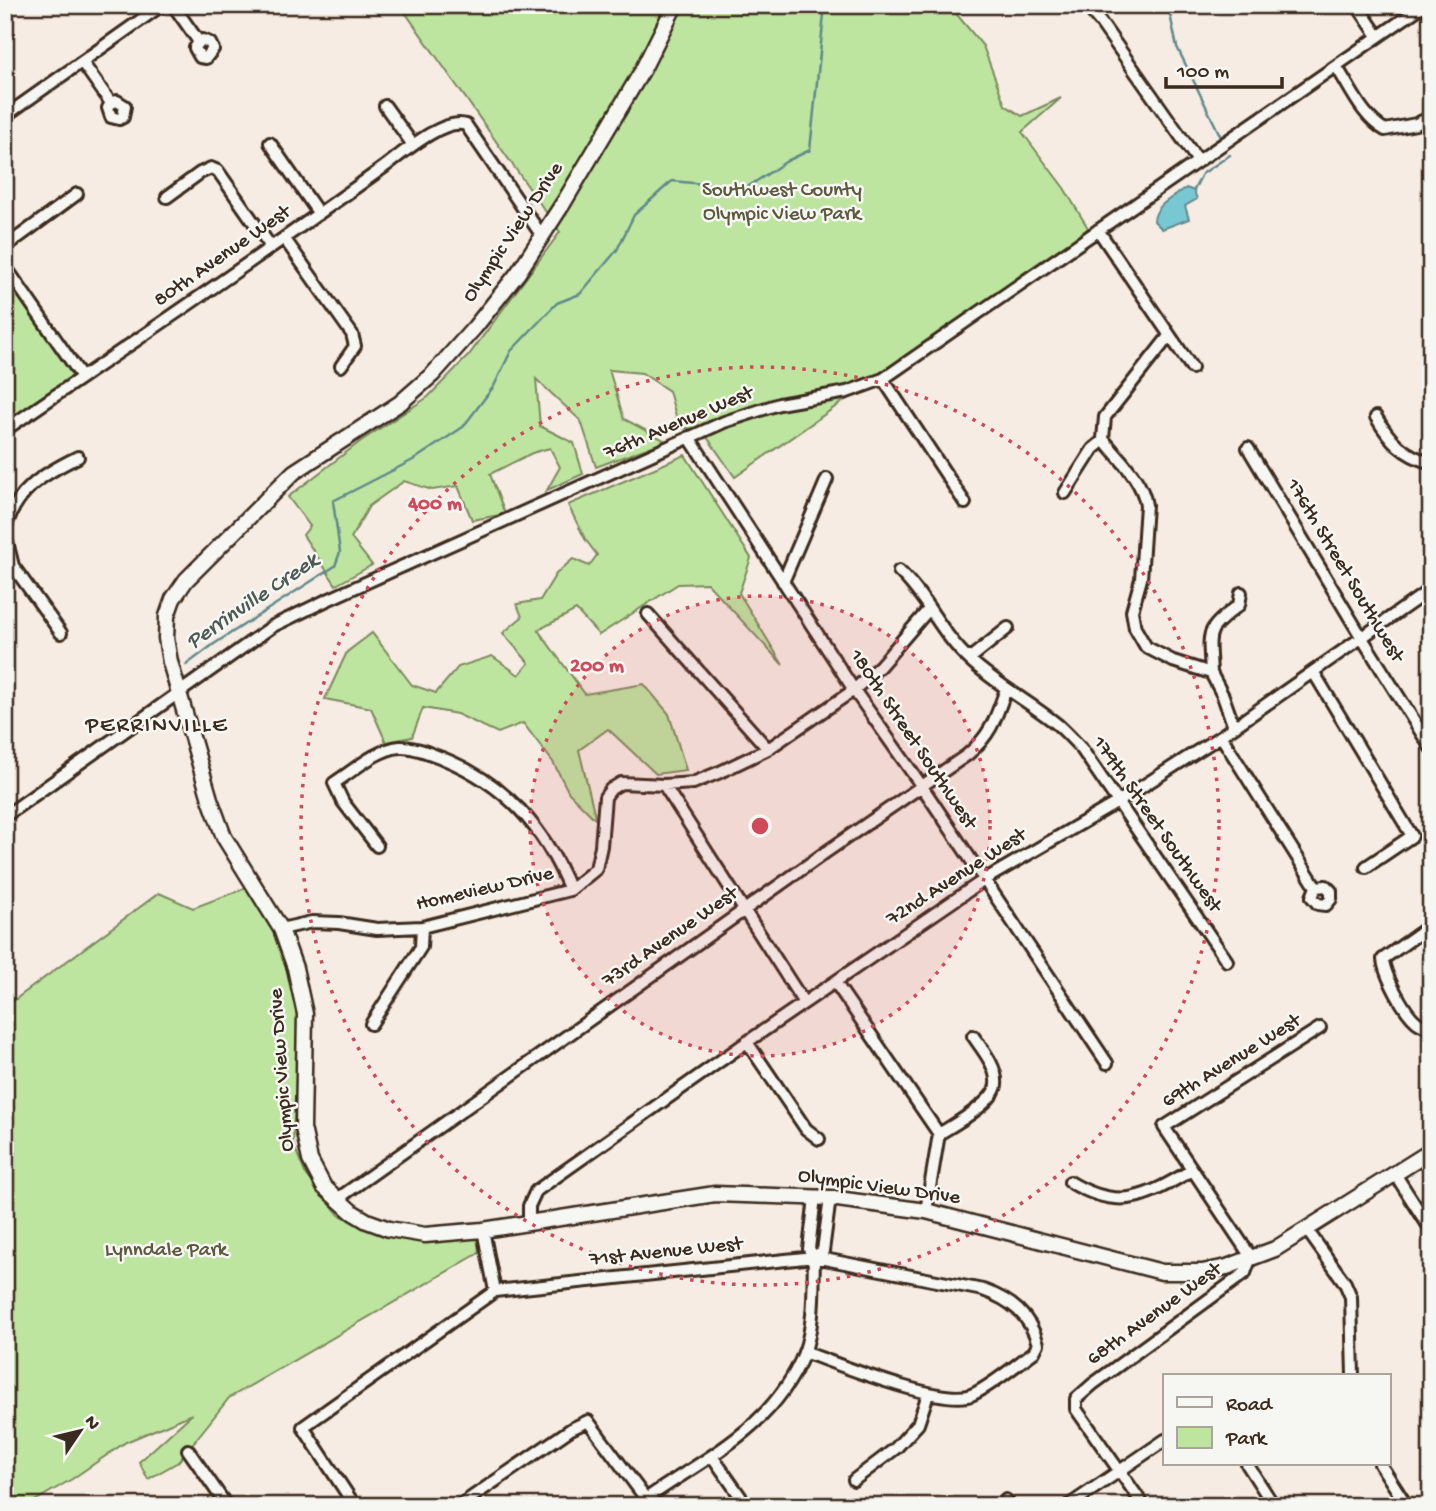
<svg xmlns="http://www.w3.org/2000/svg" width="1436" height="1511" font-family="'Gochi Hand',sans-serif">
<rect width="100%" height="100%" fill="#f6ece3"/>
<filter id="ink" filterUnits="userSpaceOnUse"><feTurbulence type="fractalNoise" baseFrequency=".0143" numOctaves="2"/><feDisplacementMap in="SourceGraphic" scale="14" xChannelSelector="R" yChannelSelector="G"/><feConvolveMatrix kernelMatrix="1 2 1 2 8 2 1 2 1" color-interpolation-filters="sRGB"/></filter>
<g filter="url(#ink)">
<path fill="#bee5a0" stroke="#7c885f" stroke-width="2" d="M 400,5 L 949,5 L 983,46 L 1005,105 L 1022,116 L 1061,98 L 1022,132 L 1064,188 L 1088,228 L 1081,235 L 735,477 L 702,430 L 679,427 L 669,391 L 642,373 L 609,370 L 624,419 L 666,441 L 596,467 L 581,421 L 536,379 L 540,426 L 574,443 L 583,474 L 547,490 L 560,467 L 550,448 L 532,453 L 490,474 L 505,514 L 472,520 L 458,486 L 432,490 L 404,481 L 369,506 L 351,538 L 372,565 L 336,585 L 303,535 L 310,526 L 288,497 L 361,441 L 428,397 L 469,355 L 560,232 Z
M 5,276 L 76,378 L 5,424 Z
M 685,455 L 751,558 L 739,593 L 783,665 L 707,583 L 678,584 L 599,635 L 576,610 L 538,630 L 585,694 L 644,684 L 669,714 L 686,770 L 656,774 L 608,729 L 579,750 L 596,820 L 569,793 L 553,762 L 523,723 L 498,733 L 457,714 L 423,708 L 412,737 L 386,742 L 371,708 L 325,699 L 347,652 L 372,633 L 412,685 L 436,693 L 458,667 L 492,656 L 519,675 L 529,663 L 503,633 L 522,617 L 517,604 L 540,600 L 556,574 L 573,559 L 589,566 L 597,555 L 585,539 L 568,505 Z
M 246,888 L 271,923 L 292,981 L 297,1007 L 297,1054 L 293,1143 L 305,1173 L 339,1215 L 390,1236 L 413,1241 L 477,1236 L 479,1253 L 229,1398 L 178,1462 L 148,1479 L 139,1462 L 192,1414 L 126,1442 L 72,1479 L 26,1506 L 5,1506 L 5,1007 L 159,893 L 193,908 Z"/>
<path fill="#78c8d4" stroke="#60898b" stroke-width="2" d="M 1186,188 L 1194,191 L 1197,199 L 1185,206 L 1189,219 L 1162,229 L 1154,221 C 1155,204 1174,197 1186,188 Z"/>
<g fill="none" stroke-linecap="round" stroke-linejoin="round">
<path stroke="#60898b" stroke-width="2.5" d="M 1168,5 L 1177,47 L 1220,135
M 1194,190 L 1202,174 L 1230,155
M 186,665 L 214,644 L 335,566 L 340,552 L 333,501 L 415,459 L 463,427 L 494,386 L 511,351 L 557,303 L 580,294 L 617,250 L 634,215 L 672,181 L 746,188 L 787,161 L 810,150 L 824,14 L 829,5"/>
<defs>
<path id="minor" d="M 173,5 L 199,42 L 195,48 L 200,57 L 206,58 L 213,49 L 210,43 L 203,40 L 199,42
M 1086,5 L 1101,23 L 1198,161
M 1357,5 L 1378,36
M 82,62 L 111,103 L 117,101 L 125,106 L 123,117 L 119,119 L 111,117 L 108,108 L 111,103
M 1336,66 C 1350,87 1362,117 1385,130 L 1416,124 L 1431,117
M 385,106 L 413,145
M 5,116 L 162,5
M 270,143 L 319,214
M 167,197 L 200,173 L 211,168 L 218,171 L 271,247
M 1098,230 L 1192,368
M 284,238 L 352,334 L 355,346 L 341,366
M 5,247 L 77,194
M 5,266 L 82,377
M 1169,336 L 1105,417 L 1103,439 C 1119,459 1142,479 1146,505 L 1141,579 L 1132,611 L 1135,628 L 1146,647 L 1173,661 L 1211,673 L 1223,696 L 1234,727
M 883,379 L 965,503
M 1376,417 C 1390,441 1403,455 1431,463
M 5,430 C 132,343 260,257 384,167 C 403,153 444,117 466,125 L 542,236
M 689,437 L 854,690 L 921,785 L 1107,1063
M 1248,448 L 1362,638 L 1431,748
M 1065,493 L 1093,449 L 1104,440
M 5,531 C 14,491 43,474 78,457
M 5,534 L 13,566 L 61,633
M 899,571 C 927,597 941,634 970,660 C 997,685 1030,702 1058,725 C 1066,732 1074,741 1081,748 L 1227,961
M 783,582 L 827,479
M 648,614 L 768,749
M 969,659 L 1008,628
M 1211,673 C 1209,630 1204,632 1239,605 L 1241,593
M 1314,673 L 1412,836 L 1366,867
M 1221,736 L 1316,887 L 1312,897 L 1318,904 L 1326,905 L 1331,899 L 1331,891 L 1326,886 L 1316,887
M 664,785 L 804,1003
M 5,816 L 273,626 L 325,601 L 724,422 L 779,404 L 847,392 L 883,379 L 1424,5
M 377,846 L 343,802 L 334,783 C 353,771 377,749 400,747 C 413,746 431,754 442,758 C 506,784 544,827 570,890
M 1431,925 L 1383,959 C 1384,974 1406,1017 1420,1024 C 1425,1027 1425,1026 1431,1025
M 281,929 L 312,922 L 339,923 L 377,929 L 422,927 L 570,890 L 596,869 L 601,846 L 605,797 L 611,789 L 621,783 L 664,785 L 693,783 L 720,772 L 768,749 L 854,690 L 880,666 L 929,609
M 835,982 L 939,1134
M 371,1024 L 421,947 L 422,927
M 747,1042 L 806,1129 L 819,1139
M 1395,1174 L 1431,1230
M 1070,1182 C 1120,1212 1146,1197 1192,1170
M 336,1200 L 826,852 L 967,755 C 991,735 996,718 1006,689
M 926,1211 L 939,1134 C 953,1125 994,1103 996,1085 C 998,1068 982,1049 973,1036
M 529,1221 L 529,1206 L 536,1191 L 747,1042 L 984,880 L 1118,802 L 1221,736 L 1431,589
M 483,1230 L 495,1291
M 1307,1230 L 1345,1283 L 1351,1297 L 1353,1376
M 814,1257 L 823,1251 L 830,1198
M 188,1450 L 227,1506
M 712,1456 L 747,1506
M 1247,1464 L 1274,1506
M 1380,1464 L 1407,1506
M 854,1480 L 896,1448 L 918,1424 L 928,1394
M 1006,1500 L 1010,1506
M 355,1506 L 303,1427 L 495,1291 L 814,1257 L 983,1290 C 1011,1300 1030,1315 1038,1344 L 1034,1352 C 1017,1364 989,1388 971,1395 C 940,1406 838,1364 804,1352
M 459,1506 L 571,1429 L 588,1421 L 646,1499
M 636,1506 C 700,1459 772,1432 804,1353 C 815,1323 813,1288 814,1257 L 809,1249 L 815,1197
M 1068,1506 L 1165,1440
M 1144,1506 L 1076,1409 L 1076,1399 L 1093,1384 L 1245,1273 L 1251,1257 L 1164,1127 L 1320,1028"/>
<path id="major" d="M 675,5 L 642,71 L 564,202 L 518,273 L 475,327 L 433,374 L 400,403 L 294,472 L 186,580 L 173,599 L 167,616 L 166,638 L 170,662 L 210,799 L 224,837 L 281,929 L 295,968 L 305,1014 L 303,1128 L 310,1160 L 324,1187 L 352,1212 L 367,1221 L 389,1229 L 425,1235 L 483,1230 L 715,1194 L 830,1198 L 926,1211 L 1162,1272 L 1202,1272 L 1227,1267 L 1275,1249 L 1431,1151"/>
</defs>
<use href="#minor" stroke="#3b2a1e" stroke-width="16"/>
<use href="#major" stroke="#3b2a1e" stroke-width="19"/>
<use href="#minor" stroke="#f6f6f2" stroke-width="10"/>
<use href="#major" stroke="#f6f6f2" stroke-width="14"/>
</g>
</g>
<circle cx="760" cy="826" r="230" fill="#d1495b" fill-opacity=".12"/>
<g fill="none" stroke="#d1495b" stroke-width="3.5" stroke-dasharray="3.5 7">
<circle cx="760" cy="826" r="230"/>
<circle cx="760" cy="826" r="459"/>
</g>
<g text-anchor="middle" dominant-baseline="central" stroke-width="5" stroke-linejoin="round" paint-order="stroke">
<g font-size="21" fill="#5c593e" stroke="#f6f6f2">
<text x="782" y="191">Southwest County<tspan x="782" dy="24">Olympic View Park</tspan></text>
<text x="166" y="1251">Lynndale Park</text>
</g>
<g font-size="21" fill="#3b2a1e" stroke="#f6f6f2">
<text transform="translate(514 233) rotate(-56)">Olympic View Drive</text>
<text transform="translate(223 257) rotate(-35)">80th Avenue West</text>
<text transform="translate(679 424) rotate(-23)">76th Avenue West</text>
<text transform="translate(1344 571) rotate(59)">176th Street Southwest</text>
<text transform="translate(912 740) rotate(56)">180th Street Southwest</text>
<text transform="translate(1156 825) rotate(55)">179th Street Southwest</text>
<text transform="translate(957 878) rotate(-33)">72nd Avenue West</text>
<text transform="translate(485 890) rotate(-13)">Homeview Drive</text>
<text transform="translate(671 938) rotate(-35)">73rd Avenue West</text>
<text transform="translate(1232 1062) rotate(-32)">69th Avenue West</text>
<text transform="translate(283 1070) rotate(-94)">Olympic View Drive</text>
<text transform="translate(879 1188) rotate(8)">Olympic View Drive</text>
<text transform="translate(666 1253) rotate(-6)">71st Avenue West</text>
<text transform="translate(1155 1315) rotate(-36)">68th Avenue West</text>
</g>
<g font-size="23" font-style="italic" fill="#4d5955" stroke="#f6f6f2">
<text transform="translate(253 602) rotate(-34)">Perrinville Creek</text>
</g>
<g font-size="23" letter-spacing="2" fill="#3b2a1e" stroke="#f6f6f2">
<text x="157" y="726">PERRINVILLE</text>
</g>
</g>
<circle cx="760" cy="826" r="10" fill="#d1495b" stroke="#f6f6f2" stroke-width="3.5"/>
<g font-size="21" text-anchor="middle" font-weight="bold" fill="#d1495b" stroke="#f6f6f2" stroke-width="5" stroke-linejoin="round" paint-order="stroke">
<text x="435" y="509">400 m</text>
<text x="597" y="671">200 m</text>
</g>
<rect width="1436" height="1511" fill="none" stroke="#f6f6f2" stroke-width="28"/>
<rect x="14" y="14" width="1408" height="1483" fill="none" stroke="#3b2a1e" stroke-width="2.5" filter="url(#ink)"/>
<rect x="1163" y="1374" width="228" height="91" fill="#f6f6f2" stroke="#aba49d" stroke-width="2"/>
<rect x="1177" y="1397" width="35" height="10" fill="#f6f6f2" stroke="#aba49d" stroke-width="2"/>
<text x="1226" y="1410" font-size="21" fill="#3b2a1e">Road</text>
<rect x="1177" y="1427" width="35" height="21" fill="#bee5a0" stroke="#aba49d" stroke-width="2"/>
<text x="1226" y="1444" font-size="21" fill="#3b2a1e">Park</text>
<g transform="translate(80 1431) rotate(55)" stroke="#f6f6f2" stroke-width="5" paint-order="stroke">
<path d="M0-5L12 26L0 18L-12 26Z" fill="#3b2a1e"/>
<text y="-10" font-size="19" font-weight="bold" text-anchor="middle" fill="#3b2a1e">N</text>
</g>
<path d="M1166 77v10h116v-10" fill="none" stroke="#3b2a1e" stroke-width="3.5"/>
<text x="1177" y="77" font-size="21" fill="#3b2a1e" stroke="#f6f6f2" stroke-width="5" paint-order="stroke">100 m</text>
</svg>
